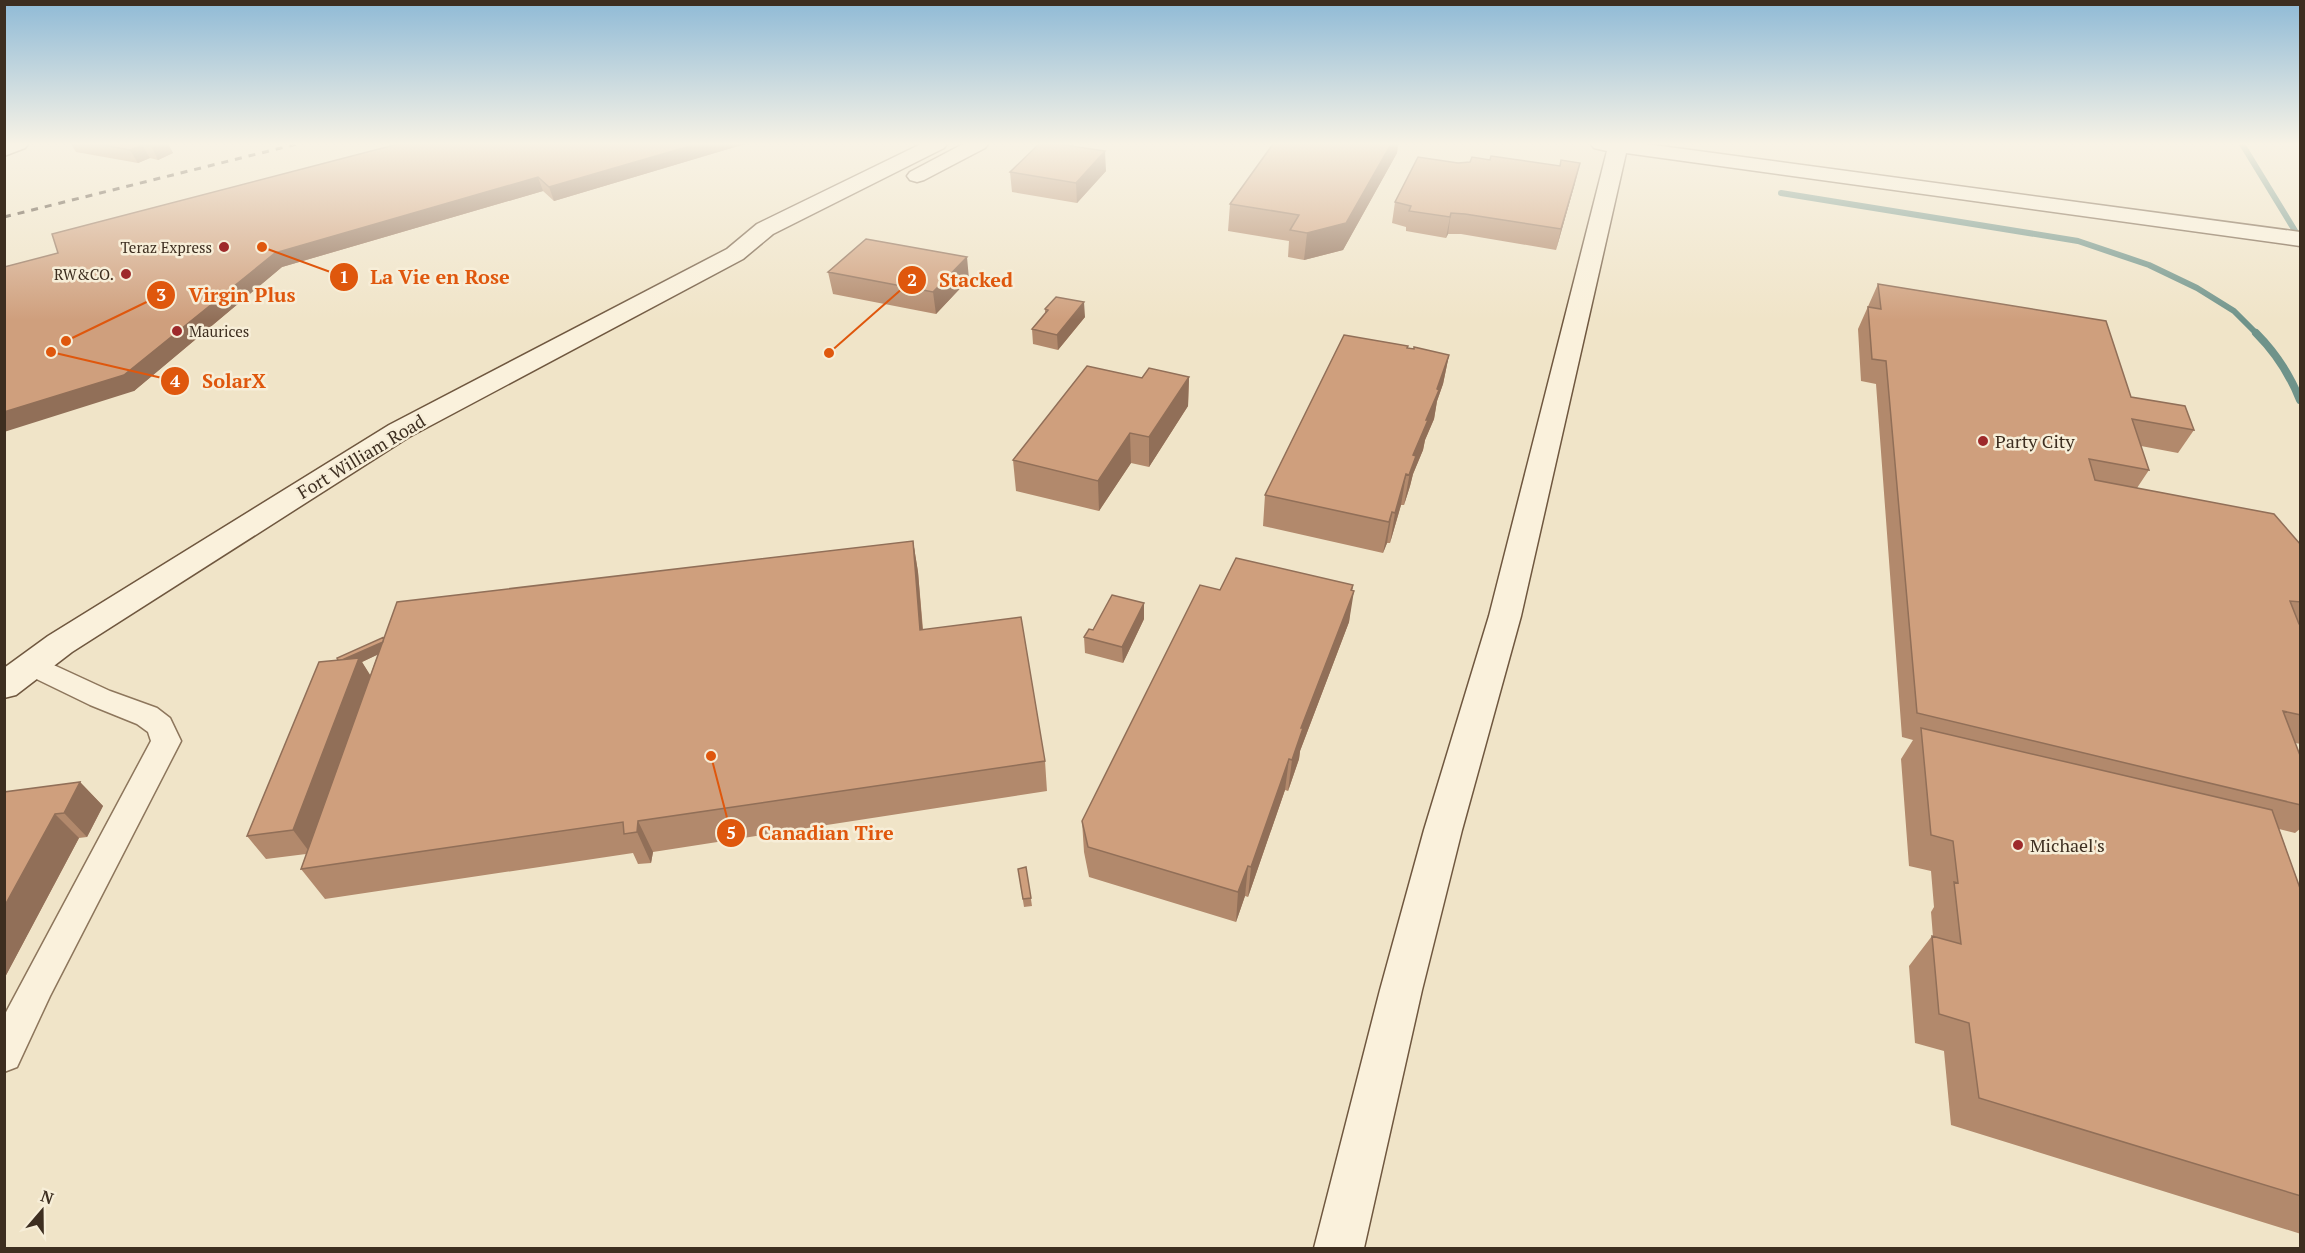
<svg xmlns="http://www.w3.org/2000/svg" width="2305" height="1253" font-family="'PT Serif',serif">
<rect width="100%" height="100%" fill="#f0e4c8"/>
<g fill="none" stroke-linecap="round" stroke-linejoin="round">
<path stroke="#6f938a" stroke-width="6" d="M 2242,144 L 2300,239
M 1781,193 L 2078,241 L 2149,265 L 2197,288 L 2234,311 L 2257,334"/>
<path stroke="#6f938a" stroke-width="8" d="M 2256,333 C 2275,352 2290,375 2300,400"/>
<defs>
<path id="street" d="M 32,655 L 110,691 L 157,708 L 170,718 L 181,741 L 50,996 L 17,1067 L 4,1072 L 4,1016 L 151,741 L 148,732 L 137,724 L 90,705 L 22,672 L 18,665 L 22,658 Z"/>
<path id="secondary" d="M 4,144 L 28,144 L 25,148 L 4,156 Z
M 921,144 L 947,144 L 944,148 L 773,234 L 743,259 L 409,437 L 72,652 L 16,695 L 4,698 L 4,668 L 48,636 L 389,425 L 727,249 L 757,224 Z
M 963,144 L 988,144 L 985,148 L 924,180 L 917,182 L 910,180 L 907,176 L 910,172 Z
M 1591,144 L 1646,144 L 2300,232 L 2300,246 L 1626,153 L 1521,616 L 1462,830 L 1422,990 L 1364,1248 L 1314,1248 L 1380,990 L 1424,830 L 1489,616 L 1607,151 L 1594,148 Z"/>
</defs>
<use href="#street" stroke="#8d765c" stroke-width="3"/>
<use href="#secondary" stroke="#6f573f" stroke-width="3"/>
<use href="#street" fill="#faf1dc" fill-rule="evenodd"/>
<use href="#secondary" fill="#faf1dc" fill-rule="evenodd"/>
<path stroke="#3d2e20" stroke-width="3" stroke-dasharray="7 7" stroke-linecap="butt" d="M 4,217 L 297,144"/>
</g>
<path fill="#b2896c" fill-rule="evenodd" d="M 71,144 L 168,144 L 173,153 L 158,160 L 150,158 L 138,163 L 76,152 Z
M 745,144 L 554,201 L 543,191 L 282,267 L 134,391 L 58,253 Z
M 1273,144 L 1398,144 L 1397,153 L 1343,250 L 1304,260 L 1288,257 L 1289,241 L 1228,231 L 1230,204 Z
M 1106,171 L 1077,203 L 1012,192 L 1010,172 Z
M 1575,183 L 1556,250 L 1461,234 L 1448,234 L 1446,238 L 1406,231 L 1406,227 L 1392,223 L 1395,202 Z
M 828,272 L 969,279 L 936,314 L 833,294 Z
M 1878,284 L 2131,397 L 2194,430 L 2178,453 L 2141,446 L 2149,470 L 2137,488 L 2301,545 L 2301,744 L 2295,743 L 2301,758 L 2301,828 L 2295,833 L 2279,829 L 2301,891 L 2301,1234 L 1951,1125 L 1944,1051 L 1915,1043 L 1909,966 L 1932,936 L 1933,937 L 1931,912 L 1934,907 L 1931,871 L 1909,866 L 1901,759 L 1913,740 L 1902,737 L 1876,384 L 1861,381 L 1858,329 Z
M 1045,309 L 1085,317 L 1058,350 L 1033,344 L 1032,329 L 1045,314 Z
M 1408,348 L 1449,355 L 1443,384 L 1437,401 L 1434,419 L 1425,440 L 1423,450 L 1413,474 L 1410,486 L 1404,505 L 1401,505 L 1390,543 L 1387,543 L 1383,553 L 1263,526 L 1265,495 Z
M 1189,377 L 1188,406 L 1149,467 L 1131,463 L 1099,511 L 1016,491 L 1013,460 L 1142,378 Z
M 913,541 L 918,572 L 923,629 L 1045,761 L 1047,791 L 653,852 L 651,863 L 638,864 L 633,853 L 325,899 L 301,869 L 306,854 L 266,859 L 247,836 L 338,660 ZM 378,654 L 370,676 L 362,662 Z
M 1353,585 L 1349,622 L 1300,751 L 1299,759 L 1288,791 L 1285,790 L 1248,897 L 1245,896 L 1236,922 L 1089,877 L 1084,852 L 1082,821 L 1220,590 Z
M 1144,619 L 1123,663 L 1085,653 L 1084,637 L 1093,630 Z
M 80,782 L 103,806 L 87,837 L 79,838 L 4,979 L 4,792 Z
M 1026,867 L 1032,906 L 1024,907 L 1018,869 Z"/>
<path fill="#916f58" d="M 156,144 L 168,144 L 173,153 L 158,160 L 151,146 Z
M 697,144 L 745,144 L 554,201 L 549,187 Z
M 1391,144 L 1398,144 L 1397,153 L 1343,250 L 1304,260 L 1307,233 Z
M 142,145 L 150,158 L 138,163 L 130,150 Z
M 1105,151 L 1106,171 L 1077,203 L 1076,183 Z
M 1580,163 L 1575,183 L 1556,250 L 1561,229 Z
M 538,177 L 543,191 L 282,267 L 134,391 L 4,432 L 4,412 L 275,253 Z
M 1451,213 L 1448,234 L 1446,238 L 1450,217 Z
M 967,257 L 969,279 L 936,314 L 933,292 Z
M 1084,302 L 1085,317 L 1058,350 L 1057,335 Z
M 1449,355 L 1443,384 L 1437,401 L 1434,419 L 1425,440 L 1423,450 L 1413,474 L 1410,486 L 1404,505 L 1413,455 Z
M 1189,377 L 1188,406 L 1149,467 L 1149,437 Z
M 1130,433 L 1131,463 L 1099,511 L 1098,481 Z
M 1406,474 L 1401,505 L 1390,543 L 1395,513 Z
M 1392,512 L 1387,543 L 1383,553 L 1389,522 Z
M 913,541 L 918,572 L 925,661 L 920,630 Z
M 1353,585 L 1350,600 L 1354,591 L 1349,622 L 1300,751 L 1299,759 L 1288,791 L 1292,760 L 1301,728 Z
M 1144,603 L 1144,619 L 1123,663 L 1122,647 Z
M 403,633 L 407,641 L 362,662 L 374,681 L 311,854 L 293,830 L 339,661 Z
M 1289,759 L 1285,790 L 1248,897 L 1251,867 Z
M 80,782 L 103,806 L 87,837 L 64,813 Z
M 55,814 L 79,838 L 4,979 L 4,907 Z
M 638,821 L 653,852 L 651,863 L 637,832 Z
M 1248,866 L 1245,896 L 1236,922 L 1238,892 Z"/>
<path fill="#cf9f7d" stroke="#916f58" stroke-width="1.5" d="M 99,144 L 156,144 L 151,146 L 142,145 L 130,150 Z
M 398,144 L 697,144 L 549,187 L 538,177 L 275,253 L 124,375 L 4,412 L 4,267 L 58,253 L 52,234 Z
M 1039,144 L 1058,144 L 1105,151 L 1076,183 L 1010,172 Z
M 1273,144 L 1391,144 L 1346,223 L 1307,233 L 1290,230 L 1299,215 L 1230,204 Z
M 1491,156 L 1560,166 L 1561,160 L 1580,163 L 1561,229 L 1465,214 L 1451,213 L 1450,217 L 1409,211 L 1411,206 L 1395,202 L 1418,157 L 1458,163 L 1470,162 L 1472,157 L 1490,160 Z
M 866,239 L 967,257 L 933,292 L 828,272 Z
M 1878,284 L 2106,321 L 2131,397 L 2185,406 L 2194,430 L 2132,419 L 2149,470 L 2089,459 L 2095,480 L 2274,514 L 2301,545 L 2301,602 L 2290,601 L 2299,624 L 2301,625 L 2301,715 L 2283,711 L 2301,758 L 2301,805 L 1917,713 L 1886,361 L 1872,359 L 1868,307 L 1881,309 Z
M 1056,297 L 1084,302 L 1057,335 L 1032,329 L 1048,310 L 1045,309 Z
M 1344,335 L 1408,346 L 1407,348 L 1414,349 L 1414,347 L 1449,355 L 1437,389 L 1439,390 L 1426,420 L 1428,420 L 1413,455 L 1416,456 L 1409,475 L 1406,474 L 1395,513 L 1392,512 L 1389,522 L 1265,495 Z
M 1087,366 L 1142,378 L 1149,368 L 1189,377 L 1149,437 L 1130,433 L 1098,481 L 1013,460 Z
M 913,541 L 920,630 L 1021,617 L 1045,761 L 638,821 L 637,832 L 624,834 L 623,822 L 301,869 L 397,602 Z
M 1236,558 L 1353,585 L 1351,590 L 1354,591 L 1301,728 L 1303,728 L 1292,760 L 1289,759 L 1251,867 L 1248,866 L 1238,892 L 1088,847 L 1082,821 L 1200,585 L 1220,590 Z
M 1112,595 L 1144,603 L 1122,647 L 1084,637 L 1089,629 L 1093,630 Z
M 384,637 L 383,642 L 342,660 L 338,660 L 337,658 Z
M 359,658 L 293,830 L 247,836 L 319,662 Z
M 1921,728 L 2272,810 L 2301,891 L 2301,1196 L 1979,1098 L 1969,1023 L 1939,1014 L 1932,936 L 1961,944 L 1954,882 L 1958,883 L 1953,841 L 1931,835 Z
M 80,782 L 64,813 L 55,814 L 4,907 L 4,792 Z
M 1026,867 L 1031,898 L 1023,899 L 1018,869 Z"/>
<linearGradient id="sky" x2="0" y2="1"><stop stop-color="#8fbad6"/><stop offset="0.45" stop-color="#f8f3e6"/><stop offset="1" stop-color="#f8f3e6" stop-opacity="0"/></linearGradient>
<rect width="2305" height="320" fill="url(#sky)"/>
<g fill="#9e2a2b" stroke="#f7eed8" stroke-width="2">
<circle cx="224" cy="247" r="6"/>
<circle cx="126" cy="274" r="6"/>
<circle cx="177" cy="331" r="6"/>
<circle cx="1983" cy="441" r="6"/>
<circle cx="2018" cy="845" r="6"/>
</g>
<g text-anchor="middle" dominant-baseline="central" stroke-width="5" stroke-linejoin="round" paint-order="stroke">
<g font-size="15" fill="#3d2e20" stroke="#f7eed8" text-anchor="end">
<text x="212" y="247">Teraz Express</text>
<text x="114" y="274">RW&amp;CO.</text>
<text x="189" y="331" text-anchor="start">Maurices</text>
</g>
<g font-size="18" fill="#3d2e20" stroke="#f7eed8" text-anchor="start">
<text x="1995" y="441">Party City</text>
<text x="2030" y="845">Michael's</text>
</g>
<g font-size="18" fill="#3d2e20" stroke="#f7eed8">
<text transform="translate(361 456) rotate(-31)">Fort William Road</text>
</g>
</g>
<path fill="none" stroke="#df570d" stroke-width="2" d="M262 247L344 277M829 353L912 280M66 341L161 295M51 352L175 381M711 756L731 833"/>
<g fill="#df570d" stroke="#f7eed8" stroke-width="2">
<circle cx="262" cy="247" r="6"/>
<circle cx="829" cy="353" r="6"/>
<circle cx="66" cy="341" r="6"/>
<circle cx="51" cy="352" r="6"/>
<circle cx="711" cy="756" r="6"/>
<circle cx="344" cy="277" r="15"/>
<circle cx="912" cy="280" r="15"/>
<circle cx="161" cy="295" r="15"/>
<circle cx="175" cy="381" r="15"/>
<circle cx="731" cy="833" r="15"/>
</g>
<g font-size="18" text-anchor="middle" font-weight="bold" fill="#fff">
<text x="344" y="283">1</text>
<text x="912" y="286">2</text>
<text x="161" y="301">3</text>
<text x="175" y="387">4</text>
<text x="731" y="839">5</text>
</g>
<g font-size="20" text-anchor="middle" font-weight="bold" fill="#df570d" stroke="#f7eed8" stroke-width="5" stroke-linejoin="round" paint-order="stroke">
<text x="440" y="284">La Vie en Rose</text>
<text x="976" y="287">Stacked</text>
<text x="242" y="302">Virgin Plus</text>
<text x="234" y="388">SolarX</text>
<text x="826" y="840">Canadian Tire</text>
</g>
<rect width="2305" height="1253" fill="none" stroke="#3d2e20" stroke-width="12"/>
<g transform="translate(42 1211) rotate(20)" stroke="#f7eed8" stroke-width="4.5" paint-order="stroke">
<path d="M0-4.5L10 22L0 15L-10 22Z" fill="#3d2e20"/>
<text y="-9" font-size="16" font-weight="bold" text-anchor="middle" fill="#3d2e20">N</text>
</g>
</svg>
